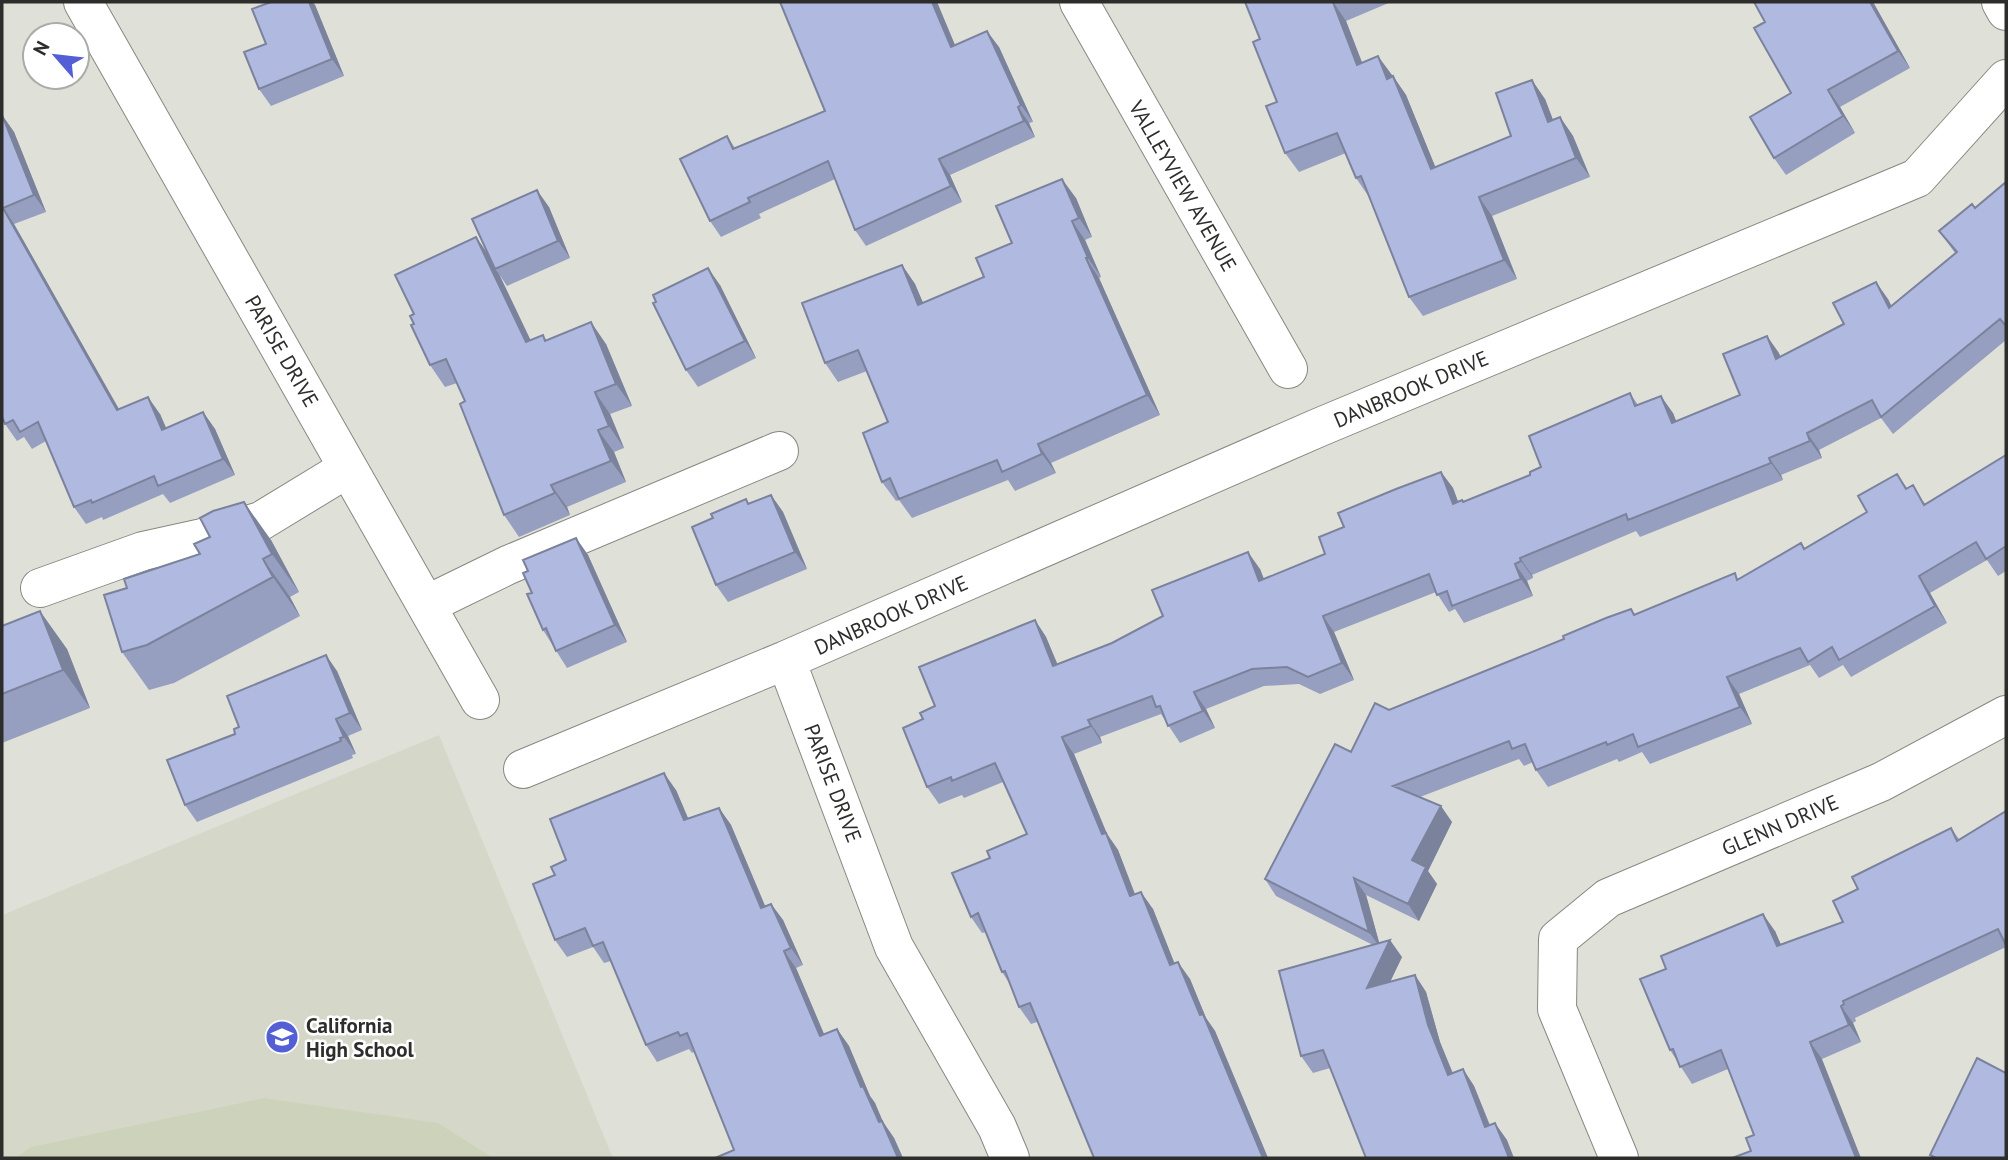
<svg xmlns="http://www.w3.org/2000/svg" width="2008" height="1160" font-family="'PT Sans',sans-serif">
<rect width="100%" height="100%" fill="#dfe1d9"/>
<path fill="#d5d8c9" d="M 439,735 L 613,1158 L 2,1158 L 2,915 Z"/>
<path fill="#cdd3ba" d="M 264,1098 L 438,1123 L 493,1158 L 15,1158 L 31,1147 Z"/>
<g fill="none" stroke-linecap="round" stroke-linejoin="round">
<defs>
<path id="minor" d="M 83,2 L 480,700
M 1079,2 L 1288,369
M 2001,2 L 2006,11
M 40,588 L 143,551 L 202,538 L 261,521 L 348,468
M 426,605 L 508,565 L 779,451
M 786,660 L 1320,427 L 1917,178 L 2006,79
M 523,769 L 786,660 L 894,947 L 997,1127 L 1010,1158
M 1619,1158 L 1557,1009 L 1558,939 L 1608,898 L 1881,782 L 2006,715"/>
</defs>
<use href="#minor" stroke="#878881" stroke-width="40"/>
<use href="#minor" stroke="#fff" stroke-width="38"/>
</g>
<path fill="#979fc0" d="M 937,2 L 955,46 L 999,47 L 1033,122 L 1029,123 L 1035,137 L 950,175 L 962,202 L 866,246 L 855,230 L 835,179 L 759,214 L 761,218 L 721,237 L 710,221 L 727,136 L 735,148 L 825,111 Z
M 1245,2 L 1391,2 L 1346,21 L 1362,62 L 1392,75 L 1406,95 L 1435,167 L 1511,136 L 1545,99 L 1553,120 L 1560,117 L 1573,136 L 1590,177 L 1492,216 L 1517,279 L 1423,316 L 1409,297 L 1369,197 L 1356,178 L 1346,153 L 1299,172 L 1285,153 L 1277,102 L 1260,39 Z
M 1873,2 L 1910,68 L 1840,107 L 1855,133 L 1786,175 L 1774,158 L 1791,93 L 1765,22 Z
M 315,5 L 344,76 L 271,106 L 259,89 L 266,44 Z
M 2,115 L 14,132 L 46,212 L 14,224 L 119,409 L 160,414 L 166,428 L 203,412 L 215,429 L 235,475 L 170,503 L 163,494 L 103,520 L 102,517 L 86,524 L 74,507 L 46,441 L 32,449 L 24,437 L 17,441 L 5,424 Z
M 2006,182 L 2006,340 L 1893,434 L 1881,418 L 1819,450 L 1822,458 L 1781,475 L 1783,480 L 1640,537 L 1636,531 L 1532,575 L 1533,578 L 1527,581 L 1533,596 L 1464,623 L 1455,609 L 1449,612 L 1436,592 L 1334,632 L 1354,680 L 1320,694 L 1299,684 L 1264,686 L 1206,709 L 1215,728 L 1180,743 L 1161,714 L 1100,737 L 1102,743 L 1074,754 L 1107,834 L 1118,850 L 1135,894 L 1153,909 L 1174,963 L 1190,979 L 1206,1018 L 1215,1031 L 1268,1158 L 1094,1158 L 1037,1022 L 1031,1024 L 1019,1007 L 1010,984 L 1002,972 L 986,932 L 982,933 L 971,917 L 990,858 L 1027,834 L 1003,782 L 964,798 L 962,795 L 939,804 L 927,787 L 923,719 L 935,706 L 1035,620 L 1046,637 L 1057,664 L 1112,643 L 1260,569 L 1264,579 L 1325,554 L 1344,527 L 1441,472 L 1453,488 L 1458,502 L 1463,502 L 1530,475 L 1630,393 L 1638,405 L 1673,413 L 1676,422 L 1740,395 L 1767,336 L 1780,357 L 1888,299 L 1891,306 L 1955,253 L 1939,231 L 1975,208 Z
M 1076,198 L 1092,237 L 1085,240 L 1101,277 L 1099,278 L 1160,415 L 1051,463 L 1056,473 L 1015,491 L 1008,480 L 912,518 L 899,500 L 896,501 L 882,482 L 888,422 L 867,371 L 838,382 L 825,363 L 902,265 L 915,284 L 923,303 L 984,277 L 1012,243 Z
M 549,207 L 570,258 L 507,286 L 499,274 L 530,340 L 543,335 L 547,341 L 606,344 L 632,406 L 610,414 L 624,448 L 614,452 L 626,482 L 567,507 L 570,515 L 519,537 L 504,515 L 465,401 L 457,383 L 445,387 L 430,365 L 414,324 L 414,314 L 476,237 L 489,255 Z
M 720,285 L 756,358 L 698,387 L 686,370 Z
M 2006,455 L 2006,571 L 1998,576 L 1987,560 L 1930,593 L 1947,623 L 1851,677 L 1843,665 L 1819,678 L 1810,665 L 1739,694 L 1752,724 L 1650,764 L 1642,752 L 1619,762 L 1617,759 L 1548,787 L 1536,770 L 1533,762 L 1524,766 L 1519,759 L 1420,797 L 1452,822 L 1428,871 L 1437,884 L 1419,921 L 1366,895 L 1379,943 L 1402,957 L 1390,982 L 1415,975 L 1426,992 L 1440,1042 L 1453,1073 L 1463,1069 L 1474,1086 L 1490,1125 L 1507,1140 L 1330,1068 L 1313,1073 L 1301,1056 L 1373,945 L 1276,896 L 1265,879 L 1351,752 L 1389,710 L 1635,615 L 1739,579 L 1805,548 L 1867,512 L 1897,474 L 1907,488 L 1926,504 Z
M 771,495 L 783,512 L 807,569 L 728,602 L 716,585 L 713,518 L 746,499 L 749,504 Z
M 576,538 L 588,555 L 627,642 L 567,668 L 543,630 L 528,571 Z
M 271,540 L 299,592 L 290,597 L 300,616 L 174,683 L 149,690 L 122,652 L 127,588 L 200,554 Z
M 2,626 L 67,649 L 90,708 L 2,743 Z
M 337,671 L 362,730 L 348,736 L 356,754 L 352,755 L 353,758 L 197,822 L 185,805 L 235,734 Z
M 676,790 L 688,818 L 719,808 L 731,825 L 765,906 L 771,904 L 783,920 L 803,965 L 796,968 L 824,1034 L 837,1029 L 849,1046 L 870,1096 L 875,1103 L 883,1122 L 894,1138 L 903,1158 L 715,1158 L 734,1150 L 694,1052 L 692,1053 L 689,1049 L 657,1062 L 646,1045 L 611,961 L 604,963 L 593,947 L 567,957 L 555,940 L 555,875 Z
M 2006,811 L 2006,947 L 1855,1018 L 1856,1021 L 1853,1023 L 1861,1042 L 1822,1059 L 1751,1151 L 1754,1135 L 1728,1069 L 1692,1084 L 1670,1050 L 1666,969 L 1775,931 L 1781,945 L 1843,922 L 1858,889 L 1951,828 L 1959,839 Z"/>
<path fill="#7b829c" d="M 309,2 L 313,2 L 315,5 L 344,76 L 332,59 Z
M 932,2 L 937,2 L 963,64 L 951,47 Z
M 1333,2 L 1346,21 L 1370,84 L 1357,65 Z
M 1870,2 L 1873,2 L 1910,68 L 1898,51 Z
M 987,31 L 999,47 L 1033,122 L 1021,105 Z
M 1378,56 L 1392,75 L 1401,98 L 1387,79 Z
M 1393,76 L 1406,95 L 1444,188 L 1431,169 Z
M 1532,80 L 1545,99 L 1561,141 L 1548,122 Z
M 1828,90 L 1840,107 L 1855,133 L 1843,116 Z
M 1018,107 L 1029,123 L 1035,137 L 1024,121 Z
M 2,115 L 14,132 L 46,212 L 34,195 Z
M 1560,117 L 1573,136 L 1590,177 L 1576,158 Z
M 939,159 L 950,175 L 962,202 L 951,186 Z
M 1062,179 L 1076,198 L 1092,237 L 1079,218 Z
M 537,190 L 549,207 L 570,258 L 558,241 Z
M 1479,197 L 1492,216 L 1517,279 L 1504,260 Z
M 3,208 L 14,224 L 129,427 L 117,410 Z
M 1072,221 L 1085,240 L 1101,277 L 1088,258 Z
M 476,237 L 491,259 L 495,269 L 499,274 L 542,364 L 526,342 Z
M 1086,258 L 1099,278 L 1160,415 L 1147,395 Z
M 902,265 L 915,284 L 932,324 L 918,305 Z
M 708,268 L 720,285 L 756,358 L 745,341 Z
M 1876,282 L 1888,299 L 1901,325 L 1889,308 Z
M 591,322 L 606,344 L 632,406 L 616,384 Z
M 1767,336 L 1779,353 L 1788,376 L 1776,359 Z
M 595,392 L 610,414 L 624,448 L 609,426 Z
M 1661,396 L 1673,413 L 1684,440 L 1672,423 Z
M 148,397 L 160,414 L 174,446 L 162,430 Z
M 203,412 L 215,429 L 235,475 L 223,459 Z
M 598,430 L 614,452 L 626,482 L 611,461 Z
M 1807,433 L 1819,450 L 1822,458 L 1810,441 Z
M 1038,444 L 1051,463 L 1056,473 L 1042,454 Z
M 1769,458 L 1781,475 L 1783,480 L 1771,463 Z
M 1441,472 L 1453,488 L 1465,520 L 1453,504 Z
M 551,485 L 567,507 L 570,515 L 555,493 Z
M 771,495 L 783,512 L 807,569 L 795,552 Z
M 244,502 L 271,540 L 299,592 L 272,554 Z
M 576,538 L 588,555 L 627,642 L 615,625 Z
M 1248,552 L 1260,569 L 1271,598 L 1259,581 Z
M 1520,558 L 1532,575 L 1533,578 L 1521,561 Z
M 263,559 L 290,597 L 300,616 L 273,577 Z
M 1515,564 L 1527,581 L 1533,596 L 1521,579 Z
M 1919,576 L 1930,593 L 1947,623 L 1935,606 Z
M 40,611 L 67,649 L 90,708 L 63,670 Z
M 1323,616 L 1334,632 L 1354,680 L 1342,663 Z
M 1035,620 L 1046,637 L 1065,682 L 1053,666 Z
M 326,655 L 337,671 L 362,730 L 350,713 Z
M 1727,677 L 1739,694 L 1752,724 L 1740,707 Z
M 1194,692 L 1206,709 L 1215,728 L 1203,711 Z
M 336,719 L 348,736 L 356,754 L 344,737 Z
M 1088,720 L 1100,737 L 1102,743 L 1091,726 Z
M 1062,737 L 1074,754 L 1107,834 L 1118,850 L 1142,913 L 1130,896 L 1102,834 Z
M 664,773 L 676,790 L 696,837 L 684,820 Z
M 1441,806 L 1452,822 L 1428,871 L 1437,884 L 1419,921 L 1408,904 L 1412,860 Z
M 719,808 L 731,825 L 773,925 L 761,908 Z
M 1354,878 L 1366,895 L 1381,949 L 1369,932 Z
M 1141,892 L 1153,909 L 1182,982 L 1170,965 Z
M 771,904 L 783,920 L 803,965 L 791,948 Z
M 1763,914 L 1775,931 L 1789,963 L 1777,946 Z
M 1390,940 L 1402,957 L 1379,1005 L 1367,988 Z
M 784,951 L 796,968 L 832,1053 L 820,1036 Z
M 1178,962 L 1190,979 L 1206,1018 L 1215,1031 L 1268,1158 L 1263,1158 Z
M 1415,975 L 1426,992 L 1440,1042 L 1460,1092 L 1448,1075 L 1428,1025 Z
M 1841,1006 L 1853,1023 L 1861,1042 L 1849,1025 Z
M 837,1029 L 849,1046 L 870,1096 L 875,1103 L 883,1122 L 894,1138 L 903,1158 L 898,1158 L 879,1122 L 861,1087 Z
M 1810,1042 L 1822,1059 L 1861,1158 L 1856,1158 Z
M 1463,1069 L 1474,1086 L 1497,1144 L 1485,1127 Z
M 1495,1123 L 1507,1140 L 1514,1158 L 1509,1158 Z"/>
<path fill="#b0b9df" stroke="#7b829c" stroke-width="2" d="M 271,2 L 309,2 L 332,59 L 259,89 L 244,52 L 266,44 L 252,9 Z
M 780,2 L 932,2 L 951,47 L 987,31 L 1021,105 L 1018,107 L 1024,121 L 939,159 L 951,186 L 855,230 L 828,161 L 748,198 L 750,202 L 710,221 L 680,159 L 727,136 L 733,149 L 825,111 Z
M 1245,2 L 1334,2 L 1333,2 L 1357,65 L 1378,56 L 1387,79 L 1393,76 L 1431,169 L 1511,136 L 1496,93 L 1532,80 L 1548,122 L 1560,117 L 1576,158 L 1479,197 L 1504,260 L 1409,297 L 1361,176 L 1356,178 L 1337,133 L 1285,153 L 1266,106 L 1277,102 L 1253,42 L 1260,39 Z
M 1754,2 L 1870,2 L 1898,51 L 1828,90 L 1843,116 L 1774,158 L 1750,117 L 1791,93 L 1754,28 L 1765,22 Z
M 2,115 L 34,195 L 3,208 L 117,410 L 148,397 L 162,430 L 203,412 L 223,459 L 158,486 L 154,476 L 92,503 L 91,500 L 74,507 L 38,422 L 20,432 L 13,420 L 5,424 L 2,417 Z
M 1062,179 L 1079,218 L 1072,221 L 1088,258 L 1086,258 L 1147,395 L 1038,444 L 1042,454 L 1002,472 L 997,460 L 899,499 L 890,478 L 882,482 L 863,433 L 888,422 L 858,350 L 825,363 L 802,303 L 902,265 L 918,305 L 984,277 L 976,258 L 1012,243 L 996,206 Z
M 2006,182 L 2006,326 L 2000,319 L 1881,417 L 1872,400 L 1807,433 L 1810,441 L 1769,458 L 1771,463 L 1628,520 L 1626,514 L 1520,558 L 1521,561 L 1515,564 L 1521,579 L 1452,606 L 1447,591 L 1437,595 L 1429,574 L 1323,616 L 1342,663 L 1308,677 L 1287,667 L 1252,669 L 1194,692 L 1203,711 L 1168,726 L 1160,706 L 1156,707 L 1152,696 L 1088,720 L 1091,726 L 1062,737 L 1102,834 L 1106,833 L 1130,896 L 1141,892 L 1170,965 L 1178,962 L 1200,1015 L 1203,1014 L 1263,1158 L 1094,1158 L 1030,1003 L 1019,1007 L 1005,971 L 1002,972 L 978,913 L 971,917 L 952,873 L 990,858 L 987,851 L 1027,834 L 995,763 L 952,781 L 951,777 L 927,787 L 903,728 L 923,719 L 920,713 L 935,706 L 919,667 L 1035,620 L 1053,666 L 1112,643 L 1163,616 L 1152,590 L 1248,552 L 1259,581 L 1325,554 L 1319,537 L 1344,527 L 1338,513 L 1396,489 L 1441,472 L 1453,504 L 1462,500 L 1463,502 L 1530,475 L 1530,472 L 1541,467 L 1529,436 L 1630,393 L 1635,406 L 1661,396 L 1672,423 L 1740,395 L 1723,354 L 1767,336 L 1776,359 L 1844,324 L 1833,303 L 1876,282 L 1889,308 L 1957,252 L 1939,231 L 1972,204 L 1975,208 Z
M 537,190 L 558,241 L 495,269 L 472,219 Z
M 476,237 L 526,342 L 543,335 L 545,341 L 591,322 L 616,384 L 595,392 L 609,426 L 598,430 L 611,461 L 551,485 L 555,493 L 504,515 L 460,404 L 465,401 L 446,359 L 430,365 L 411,325 L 414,324 L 410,316 L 414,314 L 395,275 Z
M 708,268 L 745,341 L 686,370 L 653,303 L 656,302 L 653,295 Z
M 2006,455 L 2006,546 L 1986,559 L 1976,542 L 1919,576 L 1935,606 L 1839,660 L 1832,647 L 1808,662 L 1800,648 L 1727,677 L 1740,707 L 1638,747 L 1633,734 L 1607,745 L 1606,742 L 1536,770 L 1525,744 L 1512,749 L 1509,741 L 1393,786 L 1441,806 L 1412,860 L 1426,867 L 1408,904 L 1354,878 L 1369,932 L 1265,879 L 1335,744 L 1351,752 L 1375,703 L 1389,710 L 1564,639 L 1563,636 L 1606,618 L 1631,609 L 1634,615 L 1735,573 L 1737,580 L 1801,543 L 1804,549 L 1867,512 L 1858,496 L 1897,474 L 1906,489 L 1913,485 L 1924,505 Z
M 771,495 L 795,552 L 716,585 L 692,527 L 713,518 L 711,514 L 746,499 L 748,504 Z
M 244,502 L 272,554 L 263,559 L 273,577 L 147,645 L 122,652 L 104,595 L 127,588 L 124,579 L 200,554 L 194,544 L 210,537 L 200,518 L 213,511 Z
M 576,538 L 615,625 L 556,651 L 546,628 L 543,630 L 527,594 L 532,593 L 523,573 L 528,571 L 523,560 Z
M 40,611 L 63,670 L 2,694 L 2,626 Z
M 326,655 L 350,713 L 336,719 L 344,737 L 340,738 L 341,741 L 185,805 L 167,760 L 235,734 L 234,729 L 239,727 L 227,696 Z
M 664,773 L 684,820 L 719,808 L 761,908 L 771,904 L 791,948 L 784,951 L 820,1036 L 837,1029 L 861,1087 L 863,1086 L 879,1122 L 882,1121 L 898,1158 L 715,1158 L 734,1150 L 687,1033 L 680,1036 L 678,1032 L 646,1045 L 603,942 L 593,946 L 585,928 L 555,940 L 533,884 L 555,875 L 551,867 L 566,860 L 550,819 Z
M 2006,811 L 2006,945 L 1998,929 L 1843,1001 L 1844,1004 L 1841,1006 L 1849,1025 L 1810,1042 L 1856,1158 L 1732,1158 L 1751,1151 L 1746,1138 L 1754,1135 L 1721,1050 L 1680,1067 L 1673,1049 L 1670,1050 L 1640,979 L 1666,969 L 1661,956 L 1763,914 L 1777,946 L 1843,922 L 1833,901 L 1858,889 L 1852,877 L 1951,828 L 1957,841 Z
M 1390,940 L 1367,988 L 1415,975 L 1428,1025 L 1448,1075 L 1463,1069 L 1485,1127 L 1495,1123 L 1509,1158 L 1366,1158 L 1323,1050 L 1301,1056 L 1279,971 Z
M 1977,1058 L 2006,1073 L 2006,1158 L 1936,1158 L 1930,1155 Z"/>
<defs>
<symbol id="school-disc" viewBox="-11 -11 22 22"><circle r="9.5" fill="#545ed5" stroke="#fff"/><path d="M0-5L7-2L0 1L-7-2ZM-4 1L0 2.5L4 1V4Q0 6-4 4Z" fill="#fff"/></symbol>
</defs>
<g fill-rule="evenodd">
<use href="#school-disc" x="263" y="1018" width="38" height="38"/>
</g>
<g text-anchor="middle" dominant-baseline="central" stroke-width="5" stroke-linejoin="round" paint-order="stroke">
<g font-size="21" fill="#2d2d2b" stroke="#fff">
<text transform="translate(1183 186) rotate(60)">VALLEYVIEW AVENUE</text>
<text transform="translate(282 351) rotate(60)">PARISE DRIVE</text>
<text transform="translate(1411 389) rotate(-23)">DANBROOK DRIVE</text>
<text transform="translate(891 615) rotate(-24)">DANBROOK DRIVE</text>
<text transform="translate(833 783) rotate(69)">PARISE DRIVE</text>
<text transform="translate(1780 825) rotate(-23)">GLENN DRIVE</text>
</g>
<g font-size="21" font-weight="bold" fill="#2d2d2b" stroke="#fff" text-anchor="start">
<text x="306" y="1025">California<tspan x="306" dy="24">High School</tspan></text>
</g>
</g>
<rect width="2008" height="1160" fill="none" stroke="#2d2d2b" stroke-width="7"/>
<g transform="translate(56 56) rotate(298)"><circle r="33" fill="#ffffff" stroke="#ababaa" stroke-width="2"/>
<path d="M0-5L12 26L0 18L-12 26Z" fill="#545ed5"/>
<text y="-10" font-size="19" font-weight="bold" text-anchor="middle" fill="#2d2d2b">N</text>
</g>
</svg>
